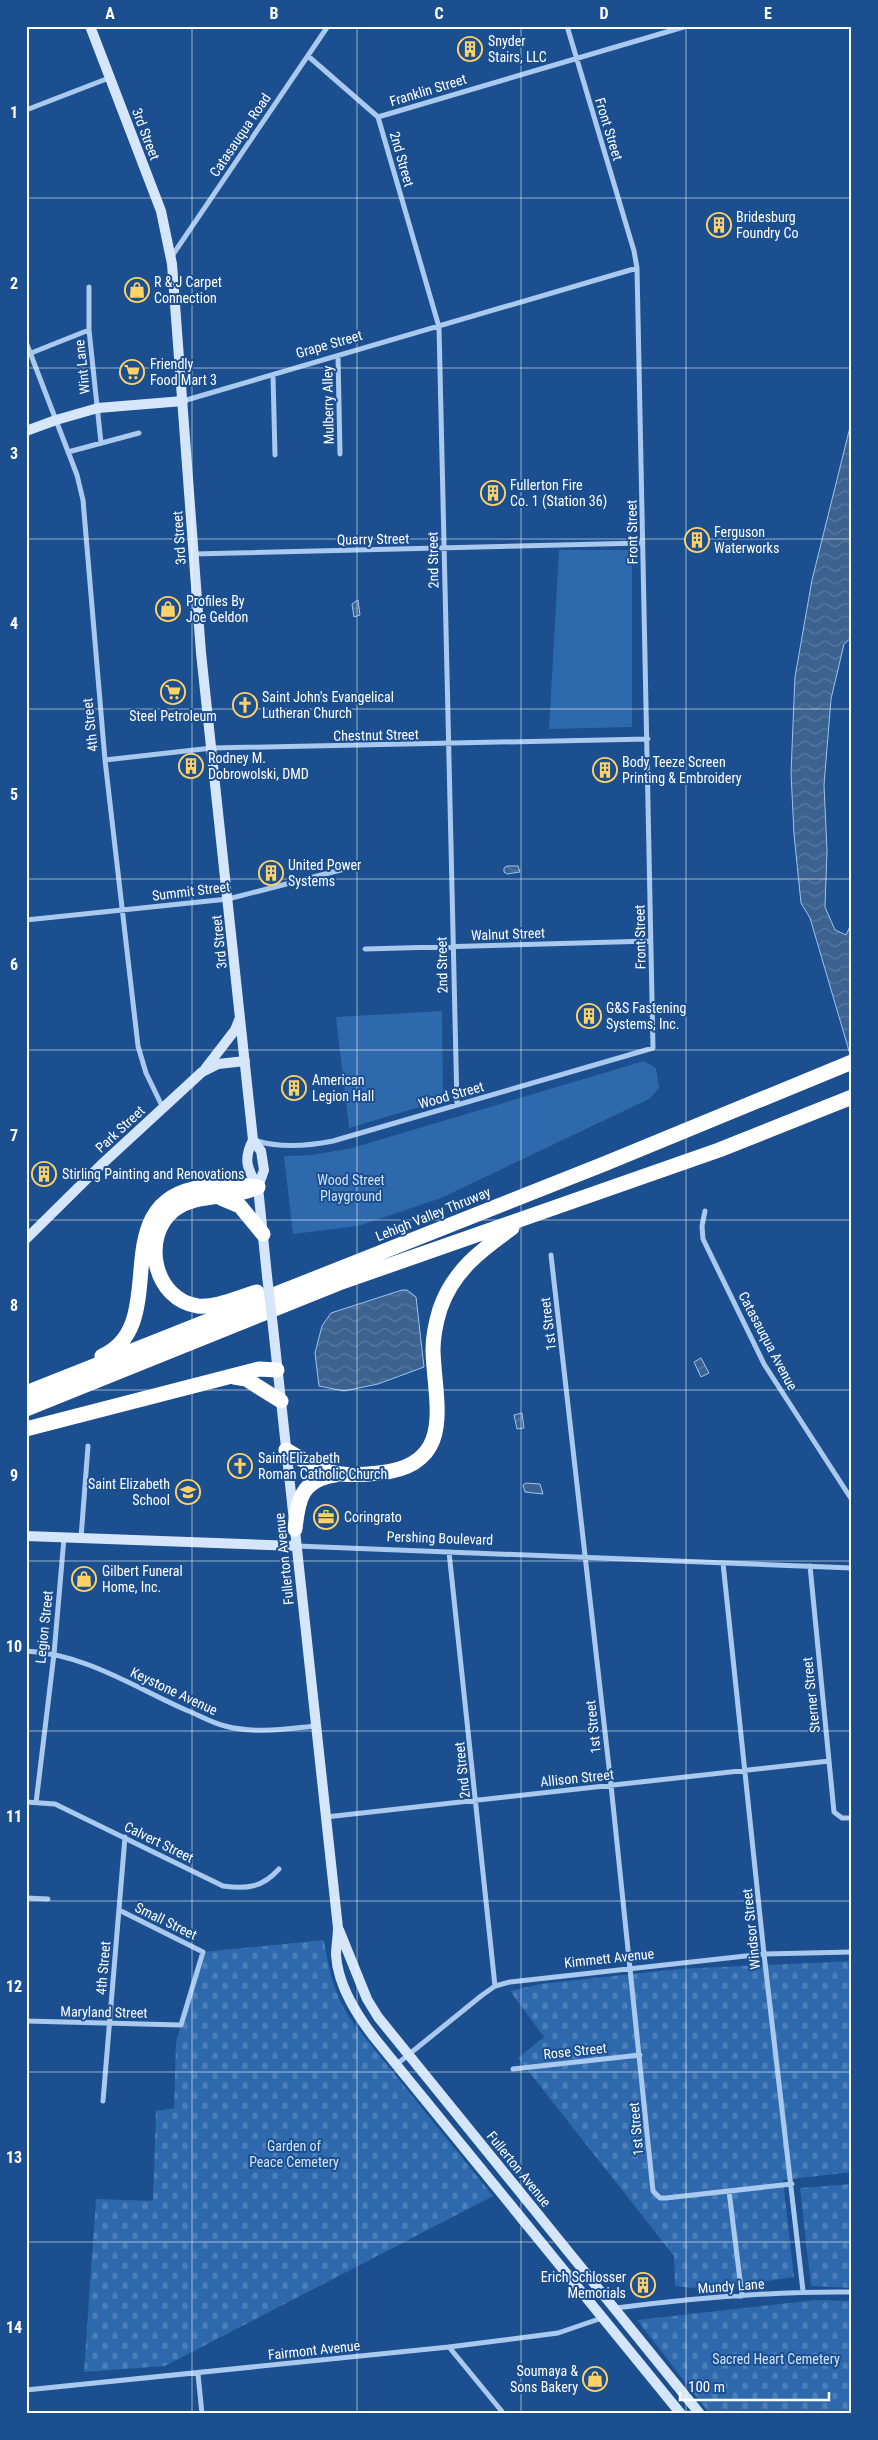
<svg xmlns="http://www.w3.org/2000/svg" width="878" height="2440" font-family="'Roboto Condensed',sans-serif">
<defs>
<pattern id="cemetery-stones" width="16" height="16" patternUnits="userSpaceOnUse" patternTransform="scale(1.25)"><rect width="16" height="16" fill="#2e69ad"/><path d="M2 7V4a2 2 0 0 1 4 0v3zM10 15v-3a2 2 0 0 1 4 0v3z" fill="#4d80b9"/></pattern>
<pattern id="water-waves" width="16" height="10" patternUnits="userSpaceOnUse" patternTransform="scale(1.25)"><rect width="16" height="10" fill="#3c6290"/><path d="M0 5q4-4 8 0t8 0" fill="none" stroke="#597aa1"/></pattern>
</defs>
<rect width="100%" height="100%" fill="#1b4f8f"/>
<path fill="url(#cemetery-stones)" d="M 324,1940 C 329,1972 335,1997 354,2024 L 493,2196 L 165,2366 L 84,2372 L 96,2199 L 153,2201 L 156,2111 L 174,2108 L 176,2042 L 203,1952 Z
M 852,1961 L 852,2172 L 783,2180 L 794,2277 C 756,2282 714,2292 675,2286 L 674,2256 L 518,2058 L 544,2037 L 510,1991 L 541,1984 L 678,1969 Z
M 852,2184 L 852,2288 L 811,2286 L 800,2188 Z
M 815,2300 L 852,2301 L 852,2414 L 710,2414 L 637,2320 Z"/>
<path fill="#2e69ad" d="M 559,550 L 632,550 L 632,727 L 549,729 Z
M 442,1011 L 443,1100 L 349,1128 L 336,1017 Z
M 644,1061 L 656,1068 L 659,1088 L 649,1099 L 441,1198 L 358,1226 L 293,1234 L 284,1156 L 312,1155 L 352,1148 Z"/>
<path fill="url(#water-waves)" stroke="#9cc4f0" d="M 852,419 L 852,637 L 844,644 L 831,699 L 824,785 L 827,851 L 825,907 L 835,930 L 846,935 L 852,922 L 852,1061 L 810,918 L 801,903 L 794,834 L 791,773 L 795,677 L 812,580 Z
M 358,600 L 360,615 L 354,617 L 352,604 Z
M 507,866 L 518,866 L 520,872 L 507,874 L 504,872 L 504,868 Z
M 402,1290 L 407,1290 L 416,1297 L 424,1367 L 378,1384 L 344,1391 L 319,1386 L 315,1353 L 322,1326 L 331,1313 Z
M 701,1358 L 709,1373 L 701,1377 L 694,1362 Z
M 522,1413 L 524,1428 L 517,1429 L 514,1415 Z
M 526,1483 L 540,1484 L 543,1494 L 525,1492 L 523,1485 Z"/>
<g fill="none" stroke-linecap="round" stroke-linejoin="round">
<path stroke="#a9c9ee" stroke-width="5" d="M 308,56 L 378,117 L 439,327 L 457,1105
M 26,110 L 109,78
M 378,117 L 687,26
M 172,256 L 328,26
M 89,287 L 89,330 L 101,443
M 26,342 L 77,475 L 83,500 L 105,760 L 138,1046 L 146,1073 L 163,1108
M 26,355 L 89,330
M 338,356 L 340,454
M 273,375 L 275,455
M 183,401 L 637,268
M 68,452 L 139,433
M 194,554 L 643,543
M 105,760 L 212,748 L 648,739
M 26,920 L 228,899 L 356,866
M 365,949 L 651,941
M 257,1141 C 281,1148 308,1146 333,1141 L 653,1048 L 637,268 L 634,251 L 567,26
M 705,1211 L 702,1226 L 703,1239 L 764,1364 L 852,1500
M 551,1255 L 611,1785 L 653,2191 L 660,2198 L 666,2198 L 792,2184
M 81,1538 L 88,1446
M 297,1546 L 852,1568
M 449,1552 L 495,1986
M 723,1563 L 764,1954 L 803,2291
M 810,1566 L 834,1812 L 842,1818 L 852,1818
M 26,1651 C 85,1654 134,1687 186,1710 C 199,1715 212,1723 225,1726 C 255,1734 285,1729 316,1726
M 26,1802 L 55,1804 L 223,1886 C 247,1889 262,1888 279,1869
M 36,1803 L 54,1654 L 64,1538
M 326,1817 L 829,1761
M 26,1898 L 48,1899
M 26,2021 L 181,2025 L 203,1952 L 119,1910
M 397,2064 L 481,1996 L 495,1986 L 510,1982 L 764,1954 L 852,1952
M 513,2069 L 640,2055
M 103,2101 L 125,1837
M 729,2191 L 742,2296
M 616,2308 C 694,2298 773,2291 852,2292
M 449,2347 L 504,2414
M 198,2374 L 202,2414
M 26,2390 L 449,2347 L 558,2333 L 602,2318"/>
<path stroke="#d6e6fa" stroke-width="10" d="M 90,26 L 161,211 L 172,264 L 201,653 L 253,1140 C 243,1159 247,1169 258,1187
M 26,431 L 56,420 L 98,408 L 183,401
M 205,1069 L 235,1030 L 239,1020
M 253,1140 L 261,1151 L 264,1170 L 258,1187 L 267,1276
M 26,1239 L 101,1165 L 202,1072 L 218,1064 L 245,1061
M 273,1327 L 338,1928 C 338,1937 336,1946 336,1955 C 338,1987 358,2017 377,2041 L 681,2414
M 26,1536 L 297,1546
M 339,1930 L 367,1999 L 378,2017 L 700,2414"/>
<path stroke="#fff" stroke-width="15" d="M 221,1198 L 240,1206 L 263,1234
M 257,1292 C 239,1297 216,1308 198,1306 C 154,1300 140,1237 174,1210 C 197,1192 231,1200 258,1187
M 102,1356 C 175,1324 100,1199 205,1187 C 224,1185 239,1184 258,1187
M 234,1377 L 246,1379 L 281,1401
M 26,1393 L 604,1164 L 852,1062
M 26,1409 L 339,1283 L 719,1150 L 852,1097
M 26,1429 L 259,1369 L 277,1370
M 286,1450 C 324,1473 335,1478 379,1473 C 458,1465 434,1401 433,1350 C 433,1336 436,1322 440,1309 C 453,1271 481,1250 512,1228
M 295,1529 C 298,1500 301,1480 335,1475"/>
<path stroke="#d6e6fa" stroke-width="10" d="M 267,1276 L 273,1327"/>
</g>
<path fill="none" stroke="#fff" stroke-width="1" stroke-opacity="0.55" d="M 192,26 L 192,2414M 357,26 L 357,2414M 521,26 L 521,2414M 686,26 L 686,2414M 26,198 L 852,198M 26,368 L 852,368M 26,539 L 852,539M 26,709 L 852,709M 26,879 L 852,879M 26,1050 L 852,1050M 26,1220 L 852,1220M 26,1390 L 852,1390M 26,1561 L 852,1561M 26,1731 L 852,1731M 26,1901 L 852,1901M 26,2072 L 852,2072M 26,2242 L 852,2242"/>
<defs>
<symbol id="building-ring" viewBox="-11 -11 22 22"><circle r="9.5" fill="#1b4f8f" stroke="#ffd166" stroke-width="1.5"/><path d="M-4-6H4V6H1V3H-1V6H-4ZM-2.5-4.3h1.7v1.8h-1.7ZM.8-4.3h1.7v1.8H.8ZM-2.5-1h1.7V.8h-1.7ZM.8-1h1.7V.8H.8Z" fill="#ffd166"/></symbol>
<symbol id="shop-ring" viewBox="-11 -11 22 22"><circle r="9.5" fill="#1b4f8f" stroke="#ffd166" stroke-width="1.5"/><path d="M-5-2.5h2.3a2.7 3.5 0 0 1 5.4 0H5L5.5 6h-11ZM-1.5-2.5h3a1.5 2.3 0 0 0-3 0Z" fill="#ffd166"/></symbol>
<symbol id="supermarket-ring" viewBox="-11 -11 22 22"><circle r="9.5" fill="#1b4f8f" stroke="#ffd166" stroke-width="1.5"/><path d="M-6-5.5h2.5l.6 2H6L4.5 2H-2.5L-4.4-4H-6ZM-1.5 3.2a1.3 1.3 0 1 0 .1 0ZM3 3.2a1.3 1.3 0 1 0 .1 0Z" fill="#ffd166"/></symbol>
<symbol id="church-ring" viewBox="-11 -11 22 22"><circle r="9.5" fill="#1b4f8f" stroke="#ffd166" stroke-width="1.5"/><path d="M-1.2-6h2.4v3.5h3.3v2.4h-3.3V6h-2.4V-.1h-3.3v-2.4h3.3Z" fill="#ffd166"/></symbol>
<symbol id="school-ring" viewBox="-11 -11 22 22"><circle r="9.5" fill="#1b4f8f" stroke="#ffd166" stroke-width="1.5"/><path d="M0-5L7-2L0 1L-7-2ZM-4 1L0 2.5L4 1V4Q0 6-4 4Z" fill="#ffd166"/></symbol>
<symbol id="office-ring" viewBox="-11 -11 22 22"><circle r="9.5" fill="#1b4f8f" stroke="#ffd166" stroke-width="1.5"/><path d="M-6-3h4V-5.5h4V-3h4V5H-6ZM-1-4.5V-3h2v-1.5ZM-6 0V1H6V0Z" fill="#ffd166"/></symbol>
</defs>
<g fill-rule="evenodd">
<use href="#building-ring" x="456" y="35" width="28" height="28"/>
<use href="#building-ring" x="705" y="211" width="28" height="28"/>
<use href="#shop-ring" x="123" y="276" width="28" height="28"/>
<use href="#supermarket-ring" x="118" y="358" width="28" height="28"/>
<use href="#building-ring" x="479" y="479" width="28" height="28"/>
<use href="#building-ring" x="683" y="526" width="28" height="28"/>
<use href="#shop-ring" x="154" y="595" width="28" height="28"/>
<use href="#supermarket-ring" x="159" y="678" width="28" height="28"/>
<use href="#church-ring" x="231" y="691" width="28" height="28"/>
<use href="#building-ring" x="177" y="752" width="28" height="28"/>
<use href="#building-ring" x="591" y="756" width="28" height="28"/>
<use href="#building-ring" x="257" y="859" width="28" height="28"/>
<use href="#building-ring" x="575" y="1002" width="28" height="28"/>
<use href="#building-ring" x="280" y="1074" width="28" height="28"/>
<use href="#building-ring" x="30" y="1160" width="28" height="28"/>
<use href="#church-ring" x="226" y="1452" width="28" height="28"/>
<use href="#school-ring" x="174" y="1478" width="28" height="28"/>
<use href="#office-ring" x="312" y="1503" width="28" height="28"/>
<use href="#shop-ring" x="70" y="1565" width="28" height="28"/>
<use href="#building-ring" x="629" y="2271" width="28" height="28"/>
<use href="#shop-ring" x="581" y="2365" width="28" height="28"/>
</g>
<g text-anchor="middle" dominant-baseline="central" stroke-width="4" stroke-linejoin="round" paint-order="stroke">
<g font-size="14" fill="#fff" stroke="#1b4f8f" text-anchor="start">
<text x="488" y="41">Snyder<tspan x="488" dy="16">Stairs, LLC</tspan></text>
<text x="736" y="217">Bridesburg<tspan x="736" dy="16">Foundry Co</tspan></text>
<text x="154" y="282">R &amp; J Carpet<tspan x="154" dy="16">Connection</tspan></text>
<text x="150" y="364">Friendly<tspan x="150" dy="16">Food Mart 3</tspan></text>
<text x="510" y="485">Fullerton Fire<tspan x="510" dy="16">Co. 1 (Station 36)</tspan></text>
<text x="714" y="532">Ferguson<tspan x="714" dy="16">Waterworks</tspan></text>
<text x="186" y="601">Profiles By<tspan x="186" dy="16">Joe Geldon</tspan></text>
<text x="262" y="697">Saint John's Evangelical<tspan x="262" dy="16">Lutheran Church</tspan></text>
<text x="173" y="716" text-anchor="middle">Steel Petroleum</text>
<text x="208" y="758">Rodney M.<tspan x="208" dy="16">Dobrowolski, DMD</tspan></text>
<text x="622" y="762">Body Teeze Screen<tspan x="622" dy="16">Printing &amp; Embroidery</tspan></text>
<text x="288" y="865">United Power<tspan x="288" dy="16">Systems</tspan></text>
<text x="606" y="1008">G&amp;S Fastening<tspan x="606" dy="16">Systems, Inc.</tspan></text>
<text x="312" y="1080">American<tspan x="312" dy="16">Legion Hall</tspan></text>
<text x="62" y="1174">Stirling Painting and Renovations</text>
<text x="258" y="1458">Saint Elizabeth<tspan x="258" dy="16">Roman Catholic Church</tspan></text>
<text x="170" y="1484" text-anchor="end">Saint Elizabeth<tspan x="170" dy="16">School</tspan></text>
<text x="344" y="1517">Coringrato</text>
<text x="102" y="1571">Gilbert Funeral<tspan x="102" dy="16">Home, Inc.</tspan></text>
<text x="626" y="2277" text-anchor="end">Erich Schlosser<tspan x="626" dy="16">Memorials</tspan></text>
<text x="578" y="2371" text-anchor="end">Soumaya &amp;<tspan x="578" dy="16">Sons Bakery</tspan></text>
</g>
<g font-size="14" fill="#fff" stroke="#1b4f8f">
<text transform="translate(428 90) rotate(-17)">Franklin Street</text>
<text transform="translate(609 129) rotate(73)">Front Street</text>
<text transform="translate(146 134) rotate(69)">3rd Street</text>
<text transform="translate(240 135) rotate(-56)">Catasauqua Road</text>
<text transform="translate(402 159) rotate(74)">2nd Street</text>
<text transform="translate(329 344) rotate(-16)">Grape Street</text>
<text transform="translate(82 367) rotate(-96)">Wint Lane</text>
<text transform="translate(328 405) rotate(-91)">Mulberry Alley</text>
<text transform="translate(632 532) rotate(-91)">Front Street</text>
<text transform="translate(179 538) rotate(-94)">3rd Street</text>
<text transform="translate(373 539) rotate(-1)">Quarry Street</text>
<text transform="translate(433 560) rotate(-91)">2nd Street</text>
<text transform="translate(90 725) rotate(-96)">4th Street</text>
<text transform="translate(376 735) rotate(-1)">Chestnut Street</text>
<text transform="translate(191 891) rotate(-7)">Summit Street</text>
<text transform="translate(508 934) rotate(-2)">Walnut Street</text>
<text transform="translate(640 937) rotate(-91)">Front Street</text>
<text transform="translate(219 942) rotate(-96)">3rd Street</text>
<text transform="translate(442 965) rotate(-91)">2nd Street</text>
<text transform="translate(451 1095) rotate(-16)">Wood Street</text>
<text transform="translate(120 1129) rotate(-43)">Park Street</text>
<text transform="translate(433 1214) rotate(-22)">Lehigh Valley Thruway</text>
<text transform="translate(548 1324) rotate(-97)">1st Street</text>
<text transform="translate(768 1341) rotate(62)">Catasauqua Avenue</text>
<text transform="translate(440 1538) rotate(2)">Pershing Boulevard</text>
<text transform="translate(284 1559) rotate(-96)">Fullerton Avenue</text>
<text transform="translate(44 1627) rotate(-84)">Legion Street</text>
<text transform="translate(174 1691) rotate(25)">Keystone Avenue</text>
<text transform="translate(811 1695) rotate(-96)">Sterner Street</text>
<text transform="translate(593 1727) rotate(-96)">1st Street</text>
<text transform="translate(462 1770) rotate(-96)">2nd Street</text>
<text transform="translate(577 1778) rotate(-6)">Allison Street</text>
<text transform="translate(159 1842) rotate(26)">Calvert Street</text>
<text transform="translate(166 1921) rotate(26)">Small Street</text>
<text transform="translate(751 1929) rotate(-96)">Windsor Street</text>
<text transform="translate(609 1958) rotate(-6)">Kimmett Avenue</text>
<text transform="translate(103 1968) rotate(-85)">4th Street</text>
<text transform="translate(104 2012) rotate(1)">Maryland Street</text>
<text transform="translate(575 2051) rotate(-6)">Rose Street</text>
<text transform="translate(636 2129) rotate(-95)">1st Street</text>
<text transform="translate(519 2169) rotate(51)">Fullerton Avenue</text>
<text transform="translate(731 2286) rotate(-4)">Mundy Lane</text>
<text transform="translate(314 2350) rotate(-6)">Fairmont Avenue</text>
</g>
<g font-size="14" fill="#cfe3fa" stroke="#1b4f8f">
<text x="351" y="1180">Wood Street<tspan x="351" dy="16">Playground</tspan></text>
<text x="294" y="2146">Garden of<tspan x="294" dy="16">Peace Cemetery</tspan></text>
<text x="776" y="2359">Sacred Heart Cemetery</text>
</g>
</g>
<rect width="878" height="2440" fill="none" stroke="#1b4f8f" stroke-width="55"/>
<path d="M680 2392v8h149v-8" fill="none" stroke="#ffffff" stroke-width="2.5"/>
<text x="688" y="2392" font-size="15" fill="#ffffff" stroke="#1b4f8f" stroke-width="4" paint-order="stroke">100 m</text>
<rect x="28" y="28" width="822" height="2384" fill="none" stroke="#fff" stroke-width="2"/>
<g font-size="16" text-anchor="middle" font-weight="bold" fill="#fff">
<text x="110" y="19">A</text>
<text x="274" y="19">B</text>
<text x="439" y="19">C</text>
<text x="604" y="19">D</text>
<text x="768" y="19">E</text>
<text x="14" y="118">1</text>
<text x="14" y="289">2</text>
<text x="14" y="459">3</text>
<text x="14" y="629">4</text>
<text x="14" y="800">5</text>
<text x="14" y="970">6</text>
<text x="14" y="1141">7</text>
<text x="14" y="1311">8</text>
<text x="14" y="1481">9</text>
<text x="14" y="1652">10</text>
<text x="14" y="1822">11</text>
<text x="14" y="1992">12</text>
<text x="14" y="2163">13</text>
<text x="14" y="2333">14</text>
</g>
</svg>
